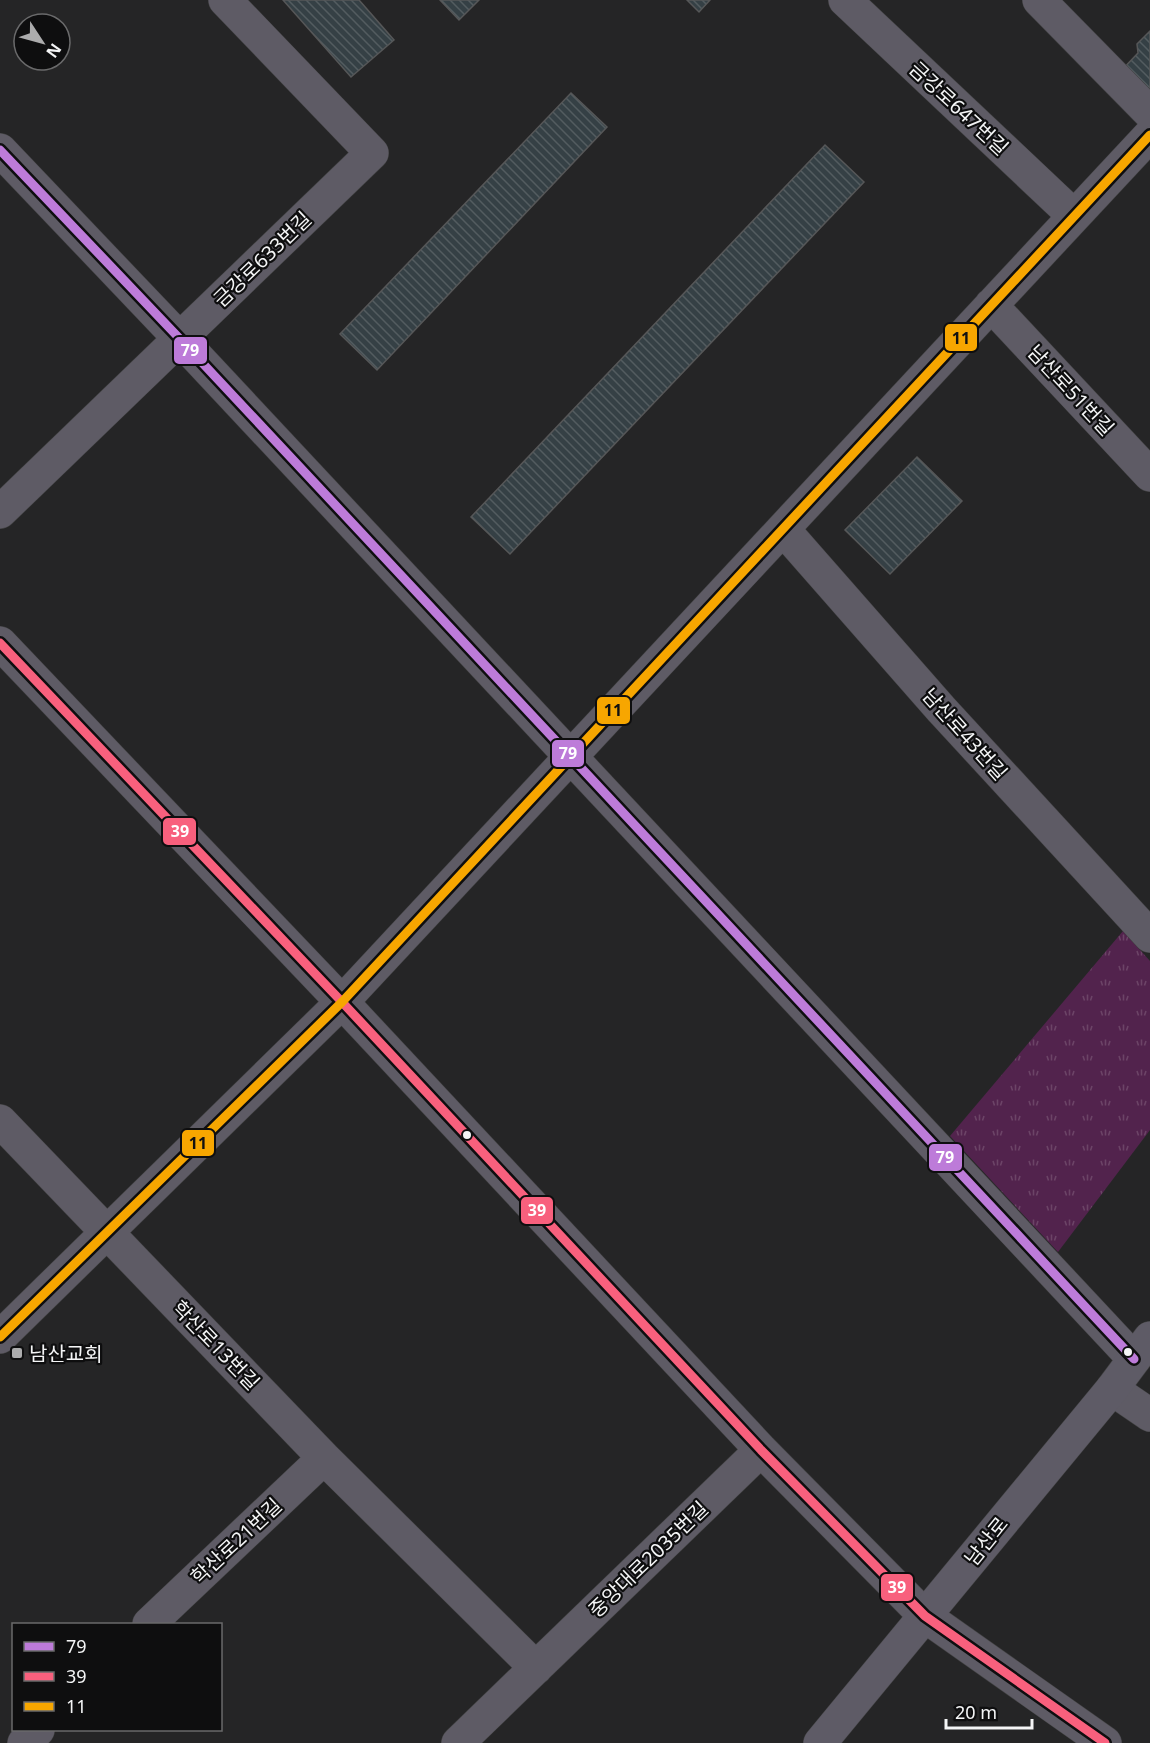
<svg xmlns="http://www.w3.org/2000/svg" width="1150" height="1743" font-family="'Noto Sans','Noto Sans KR',sans-serif">
<defs>
<pattern id="park-tufts" width="24" height="20" patternUnits="userSpaceOnUse" patternTransform="scale(1.5)"><rect width="24" height="20" fill="#52234d"/><path d="M3 7l-1-3M5 7V3M7 7l1-3M15 17l-1-3M17 17v-4M19 17l1-3" fill="none" stroke="#6c4467"/></pattern>
<pattern id="building-back-hatch" width="6" height="6" patternUnits="userSpaceOnUse" patternTransform="scale(1.5)"><rect width="6" height="6" fill="#354045"/><path d="M-1 5l2 2M0 0l6 6M5-1l2 2" fill="none" stroke="#535c60"/></pattern>
</defs>
<rect width="100%" height="100%" fill="#252526"/>
<path fill="url(#park-tufts)" d="M 1123,931 L 1150,961 L 1150,1130 L 1058,1252 L 950,1136 Z"/>
<path fill="url(#building-back-hatch)" stroke="#565758" stroke-width="1.5" d="M 283,0 L 359,0 L 394,40 L 351,77 Z
M 440,0 L 479,0 L 459,20 Z
M 687,0 L 710,0 L 699,12 Z
M 1150,31 L 1150,92 L 1121,71 L 1138,53 L 1137,44 Z
M 571,93 L 607,127 L 377,370 L 340,334 Z
M 825,145 L 864,182 L 510,554 L 471,517 Z
M 917,457 L 962,501 L 890,574 L 845,530 Z"/>
<g fill="none" stroke-linecap="round" stroke-linejoin="round">
<defs>
<path id="minor" d="M 845,0 L 1074,216
M 1039,0 L 1150,113
M 0,150 L 180,339 L 1134,1359
M 991,305 L 1150,475
M 0,512 L 372,153 L 225,0
M 783,529 L 941,709 L 1150,936
M 0,643 L 342,1002 L 761,1450 L 925,1616 L 1105,1743
M 0,1121 L 324,1458 L 536,1668
M 0,1337 L 342,1002 L 1150,135
M 1112,1389 L 1150,1415
M 149,1624 L 324,1458
M 24,1743 L 38,1730
M 458,1743 L 761,1450"/>
<path id="major" d="M 820,1743 L 1112,1389 L 1150,1338"/>
</defs>
<use href="#minor" stroke="#424243" stroke-width="34"/>
<use href="#major" stroke="#424243" stroke-width="34"/>
<use href="#minor" stroke="#5e5b65" stroke-width="33"/>
<use href="#major" stroke="#5e5b66" stroke-width="33"/>
<defs>
<path id="bus-1" d="M 0,150 L 180,339 L 1134,1359"/>
<path id="bus-2" d="M 0,643 L 342,1002 L 761,1450 L 925,1616 L 1105,1743"/>
<path id="bus-3" d="M 0,1337 L 342,1002 L 1150,135"/>
</defs>
<use href="#bus-1" stroke="#0e0e0f" stroke-width="14"/>
<use href="#bus-2" stroke="#0e0e0f" stroke-width="14"/>
<use href="#bus-3" stroke="#0e0e0f" stroke-width="14"/>
<use href="#bus-1" stroke="#bd7bd9" stroke-width="9"/>
<use href="#bus-2" stroke="#f8607d" stroke-width="9"/>
<use href="#bus-3" stroke="#f7a600" stroke-width="9"/>
</g>
<g fill="#f4f5f6" stroke="#0e0e0f" stroke-width="2">
<circle cx="467" cy="1135" r="5"/>
<circle cx="1128" cy="1352" r="5"/>
</g>
<rect fill="#acacad" stroke="#0e0e0f" stroke-width="2" x="11" y="1347" width="12" height="12" rx="3"/>
<g text-anchor="middle" dominant-baseline="central" stroke-width="4.5" stroke-linejoin="round" paint-order="stroke">
<g font-size="20" fill="#f4f5f6" stroke="#0e0e0f">
<text transform="translate(959 108) rotate(43)">금강로647번길</text>
<text transform="translate(262 259) rotate(-44)">금강로633번길</text>
<text transform="translate(1071 390) rotate(47)">남산로51번길</text>
<text transform="translate(965 734) rotate(48)">남산로43번길</text>
<text transform="translate(216 1345) rotate(46)">학산로13번길</text>
<text transform="translate(236 1541) rotate(-43)">학산로21번길</text>
<text transform="translate(986 1541) rotate(-51)">남산로</text>
<text transform="translate(648 1559) rotate(-44)">중앙대로2035번길</text>
</g>
<g font-size="20" fill="#f4f5f6" stroke="#0e0e0f" text-anchor="start">
<text x="29" y="1353">남산교회</text>
</g>
</g>
<g stroke="#0e0e0f" stroke-width="2">
<rect x="944" y="323" width="34" height="29" rx="6" fill="#f7a600"/>
<rect x="173" y="336" width="35" height="29" rx="6" fill="#bd7bd9"/>
<rect x="596" y="696" width="35" height="29" rx="6" fill="#f7a600"/>
<rect x="551" y="739" width="34" height="29" rx="6" fill="#bd7bd9"/>
<rect x="162" y="817" width="35" height="29" rx="6" fill="#f8607d"/>
<rect x="181" y="1129" width="34" height="28" rx="6" fill="#f7a600"/>
<rect x="928" y="1143" width="35" height="29" rx="6" fill="#bd7bd9"/>
<rect x="520" y="1196" width="34" height="29" rx="6" fill="#f8607d"/>
<rect x="880" y="1573" width="34" height="29" rx="6" fill="#f8607d"/>
</g>
<g font-size="16" text-anchor="middle" font-weight="bold" fill="#fff">
<text x="190" y="356">79</text>
<text x="568" y="759">79</text>
<text x="180" y="837">39</text>
<text x="945" y="1163">79</text>
<text x="537" y="1216">39</text>
<text x="897" y="1593">39</text>
</g>
<g font-size="16" text-anchor="middle" font-weight="bold" fill="#111">
<text x="961" y="344">11</text>
<text x="613" y="716">11</text>
<text x="198" y="1149">11</text>
</g>
<rect x="12" y="1623" width="210" height="108" fill="#0e0e0f" stroke="#6a6a6b" stroke-width="1.5"/>
<rect x="24" y="1642" width="30" height="9" fill="#bd7bd9" stroke="#6a6a6b" stroke-width="1.5"/>
<text x="66" y="1653" font-size="18" fill="#f4f5f6">79</text>
<rect x="24" y="1672" width="30" height="9" fill="#f8607d" stroke="#6a6a6b" stroke-width="1.5"/>
<text x="66" y="1683" font-size="18" fill="#f4f5f6">39</text>
<rect x="24" y="1702" width="30" height="9" fill="#f7a600" stroke="#6a6a6b" stroke-width="1.5"/>
<text x="66" y="1713" font-size="18" fill="#f4f5f6">11</text>
<g transform="translate(42 42) rotate(126)"><circle r="28" fill="#0e0e0f" stroke="#6a6a6b" stroke-width="1.5"/>
<path d="M0-4.5L10 22L0 15L-10 22Z" fill="#acacad"/>
<text y="-9" font-size="16" font-weight="bold" text-anchor="middle" fill="#f4f5f6">N</text>
</g>
<path d="M946 1719v9h86v-9" fill="none" stroke="#f4f5f6" stroke-width="3"/>
<text x="955" y="1719" font-size="18" fill="#f4f5f6" stroke="#0e0e0f" stroke-width="4.5" paint-order="stroke">20 m</text>
</svg>
